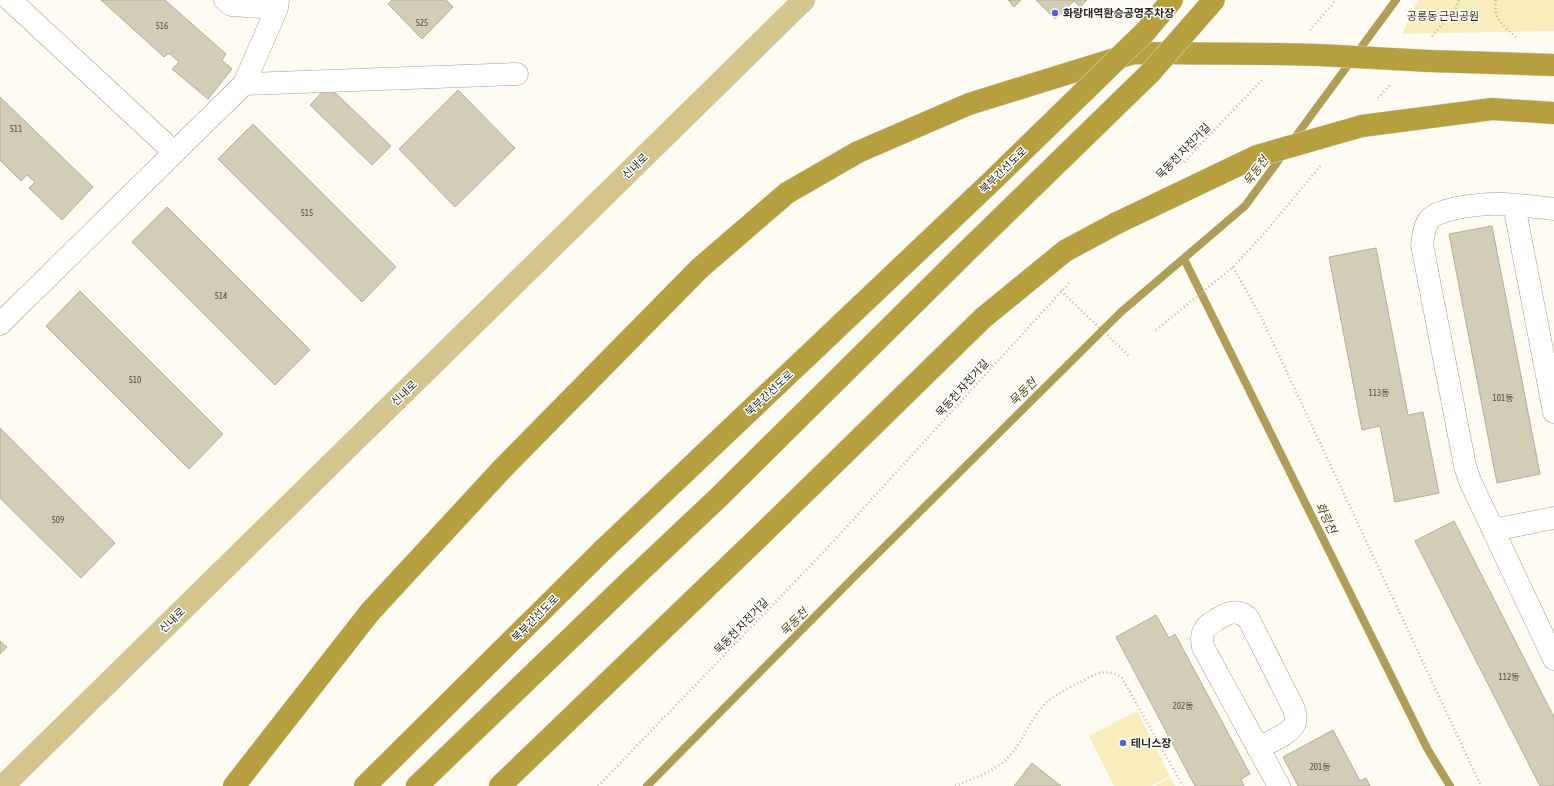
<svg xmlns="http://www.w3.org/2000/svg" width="1554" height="786" font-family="'Asap Condensed','Noto Sans KR',sans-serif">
<rect width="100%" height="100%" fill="#fefcf2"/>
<path fill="#f9edbe" d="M 1418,0 L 1554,0 L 1554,31 L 1402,34 Z
M 1137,711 L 1170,776 L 1151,786 L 1114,786 L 1089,736 Z
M 1170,778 L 1175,786 L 1154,786 Z"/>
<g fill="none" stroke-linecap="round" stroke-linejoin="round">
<path stroke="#af9e58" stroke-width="8" d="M 1293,140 L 1396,0
M 1184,259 L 1428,750 L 1450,786
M 647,786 L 859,572 L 1121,312 L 1245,206 L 1284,153"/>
</g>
<path fill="#d3cdb5" stroke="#b3ae97" d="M 101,0 L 165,0 L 226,54 L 222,60 L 232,69 L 208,99 L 172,69 L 179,62 L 169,53 L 164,57 Z
M 392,0 L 446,0 L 453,7 L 422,39 L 388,4 Z
M 1008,0 L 1021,0 L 1014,7 Z
M 1036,0 L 1087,0 L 1080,7 L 1074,1 L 1055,19 Z
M 328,86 L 391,146 L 372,165 L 310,105 Z
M 458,90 L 515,148 L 455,207 L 399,149 Z
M 0,97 L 93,187 L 62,220 L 29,188 L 35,182 L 27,175 L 21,181 L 0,160 Z
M 253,124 L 396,267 L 362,302 L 218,159 Z
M 167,207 L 310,350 L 275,385 L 132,242 Z
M 1492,226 L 1540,474 L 1497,483 L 1449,234 Z
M 1376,248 L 1408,415 L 1423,412 L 1439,493 L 1395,502 L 1380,426 L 1362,430 L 1329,257 Z
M 80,291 L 223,434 L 189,469 L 46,326 Z
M 0,428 L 115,543 L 81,578 L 0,498 Z
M 1454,521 L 1554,717 L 1554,786 L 1540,786 L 1415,541 Z
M 1156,615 L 1169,638 L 1175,634 L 1250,774 L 1241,779 L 1244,786 L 1195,786 L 1116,637 Z
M 0,641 L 7,647 L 0,654 Z
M 1333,730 L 1360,781 L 1366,778 L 1370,786 L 1298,786 L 1283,757 Z
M 1032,763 L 1061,786 L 1014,786 Z"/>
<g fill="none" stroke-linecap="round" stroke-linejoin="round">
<defs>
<path id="minor" d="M 10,0 L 174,152
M 225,0 L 231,5 L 277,8
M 244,84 L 277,8 L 278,0
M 1514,205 L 1554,412
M 1554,209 C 1538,207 1521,205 1504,204 C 1489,203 1440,207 1430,219 C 1424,225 1423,237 1422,245 L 1465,466 L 1470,481 L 1554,659
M 0,324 L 244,84 L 517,74
M 1493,530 L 1554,518
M 1258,748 C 1268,743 1292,733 1295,723 C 1297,718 1295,712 1293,707 L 1248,618 C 1237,608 1227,613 1216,620 C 1211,623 1206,626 1204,631 C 1201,636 1202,641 1203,647 L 1279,786"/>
<path id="major" d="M 3,786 L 804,0"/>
<path id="highway" d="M 1429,61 L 1554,65
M 1362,126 L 1492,109 L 1554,113
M 234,786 L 370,612 L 503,468 L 700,268 L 787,193 L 858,152 L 969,104 L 1134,53 L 1277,54
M 365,786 L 604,549
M 417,786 L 632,579
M 500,786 L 760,536 L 983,318 L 1065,251 L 1117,223"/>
</defs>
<use href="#minor" stroke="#a29d86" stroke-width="23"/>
<use href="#major" stroke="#dcdcdb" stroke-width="23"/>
<use href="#highway" stroke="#dcdcdb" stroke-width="23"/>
<path stroke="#bab8ae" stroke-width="2.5" stroke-dasharray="1 3" stroke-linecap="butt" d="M 1496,0 C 1493,19 1503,26 1516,37
M 1310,30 L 1336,0
M 1432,36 L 1454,11 L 1459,0
M 1378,98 L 1391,84
M 1184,162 L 1262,80
M 1233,267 L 1261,317 L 1481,786
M 1061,291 L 1129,356
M 1156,330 L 1233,267 L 1261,237 L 1322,164
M 598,786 L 818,558 L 1069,283
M 955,786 C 971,779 991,773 1004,761 C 1023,745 1029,718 1048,701 C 1059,692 1083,681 1096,674 C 1106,671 1114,672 1122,678 L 1183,786"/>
<use href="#minor" stroke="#fff" stroke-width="22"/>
<use href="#major" stroke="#d3c58b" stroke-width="22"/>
<use href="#highway" stroke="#b69f3e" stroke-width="22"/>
<defs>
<path id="highway-bridge" d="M 1277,54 L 1319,55 L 1429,61
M 1117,223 L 1257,156 L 1362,126
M 604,549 L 993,180 L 1146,31 L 1172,0
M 632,579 L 719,497 L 964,254 L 1151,72 L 1214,0"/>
</defs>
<use href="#highway-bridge" stroke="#dcdcdb" stroke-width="23" stroke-linecap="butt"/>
<use href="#highway-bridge" stroke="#b69f3e" stroke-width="22"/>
</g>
<g fill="#5860d7" stroke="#fff" stroke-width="1.5">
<circle cx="1055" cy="13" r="4"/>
<circle cx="1123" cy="743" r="4"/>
</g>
<g text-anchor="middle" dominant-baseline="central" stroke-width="3" stroke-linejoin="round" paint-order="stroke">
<g font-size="9" fill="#524f42">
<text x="422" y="23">525</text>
<text x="162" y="26">516</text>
<text x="16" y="129">511</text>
<text x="307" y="213">515</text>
<text x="221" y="296">514</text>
<text x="135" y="380">510</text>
<text x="1379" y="393">113동</text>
<text x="1503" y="398">101동</text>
<text x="58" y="520">509</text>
<text x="1509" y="677">112동</text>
<text x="1183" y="706">202동</text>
<text x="1320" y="767">201동</text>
</g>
<g font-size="11" font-weight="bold" fill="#27251c" stroke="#fff" text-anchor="start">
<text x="1063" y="13">화랑대역환승공영주차장</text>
<text x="1131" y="743">테니스장</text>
</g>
<g font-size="11" fill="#362f0f" stroke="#fff">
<text x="1443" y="16">공릉동 근린공원</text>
</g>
<g font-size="11" fill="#27251c" stroke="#fff">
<text transform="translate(1183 151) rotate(-46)">묵동천 자전거길</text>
<text transform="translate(635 166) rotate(-44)">신내로</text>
<text transform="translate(1003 170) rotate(-44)">북부간선도로</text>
<text transform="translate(962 388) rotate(-48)">묵동천 자전거길</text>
<text transform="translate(404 393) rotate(-44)">신내로</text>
<text transform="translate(769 393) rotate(-43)">북부간선도로</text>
<text transform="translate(535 618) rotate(-45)">북부간선도로</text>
<text transform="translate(172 620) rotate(-44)">신내로</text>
<text transform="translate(741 626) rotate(-46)">묵동천 자전거길</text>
</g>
<g font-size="12" font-style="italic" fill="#564912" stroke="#fff">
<text transform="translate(1256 171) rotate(-54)">묵동천</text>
<text transform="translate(1023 392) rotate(-45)">묵동천</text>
<text transform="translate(1326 518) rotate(64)">화랑천</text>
<text transform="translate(794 622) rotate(-45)">묵동천</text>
</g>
</g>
</svg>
